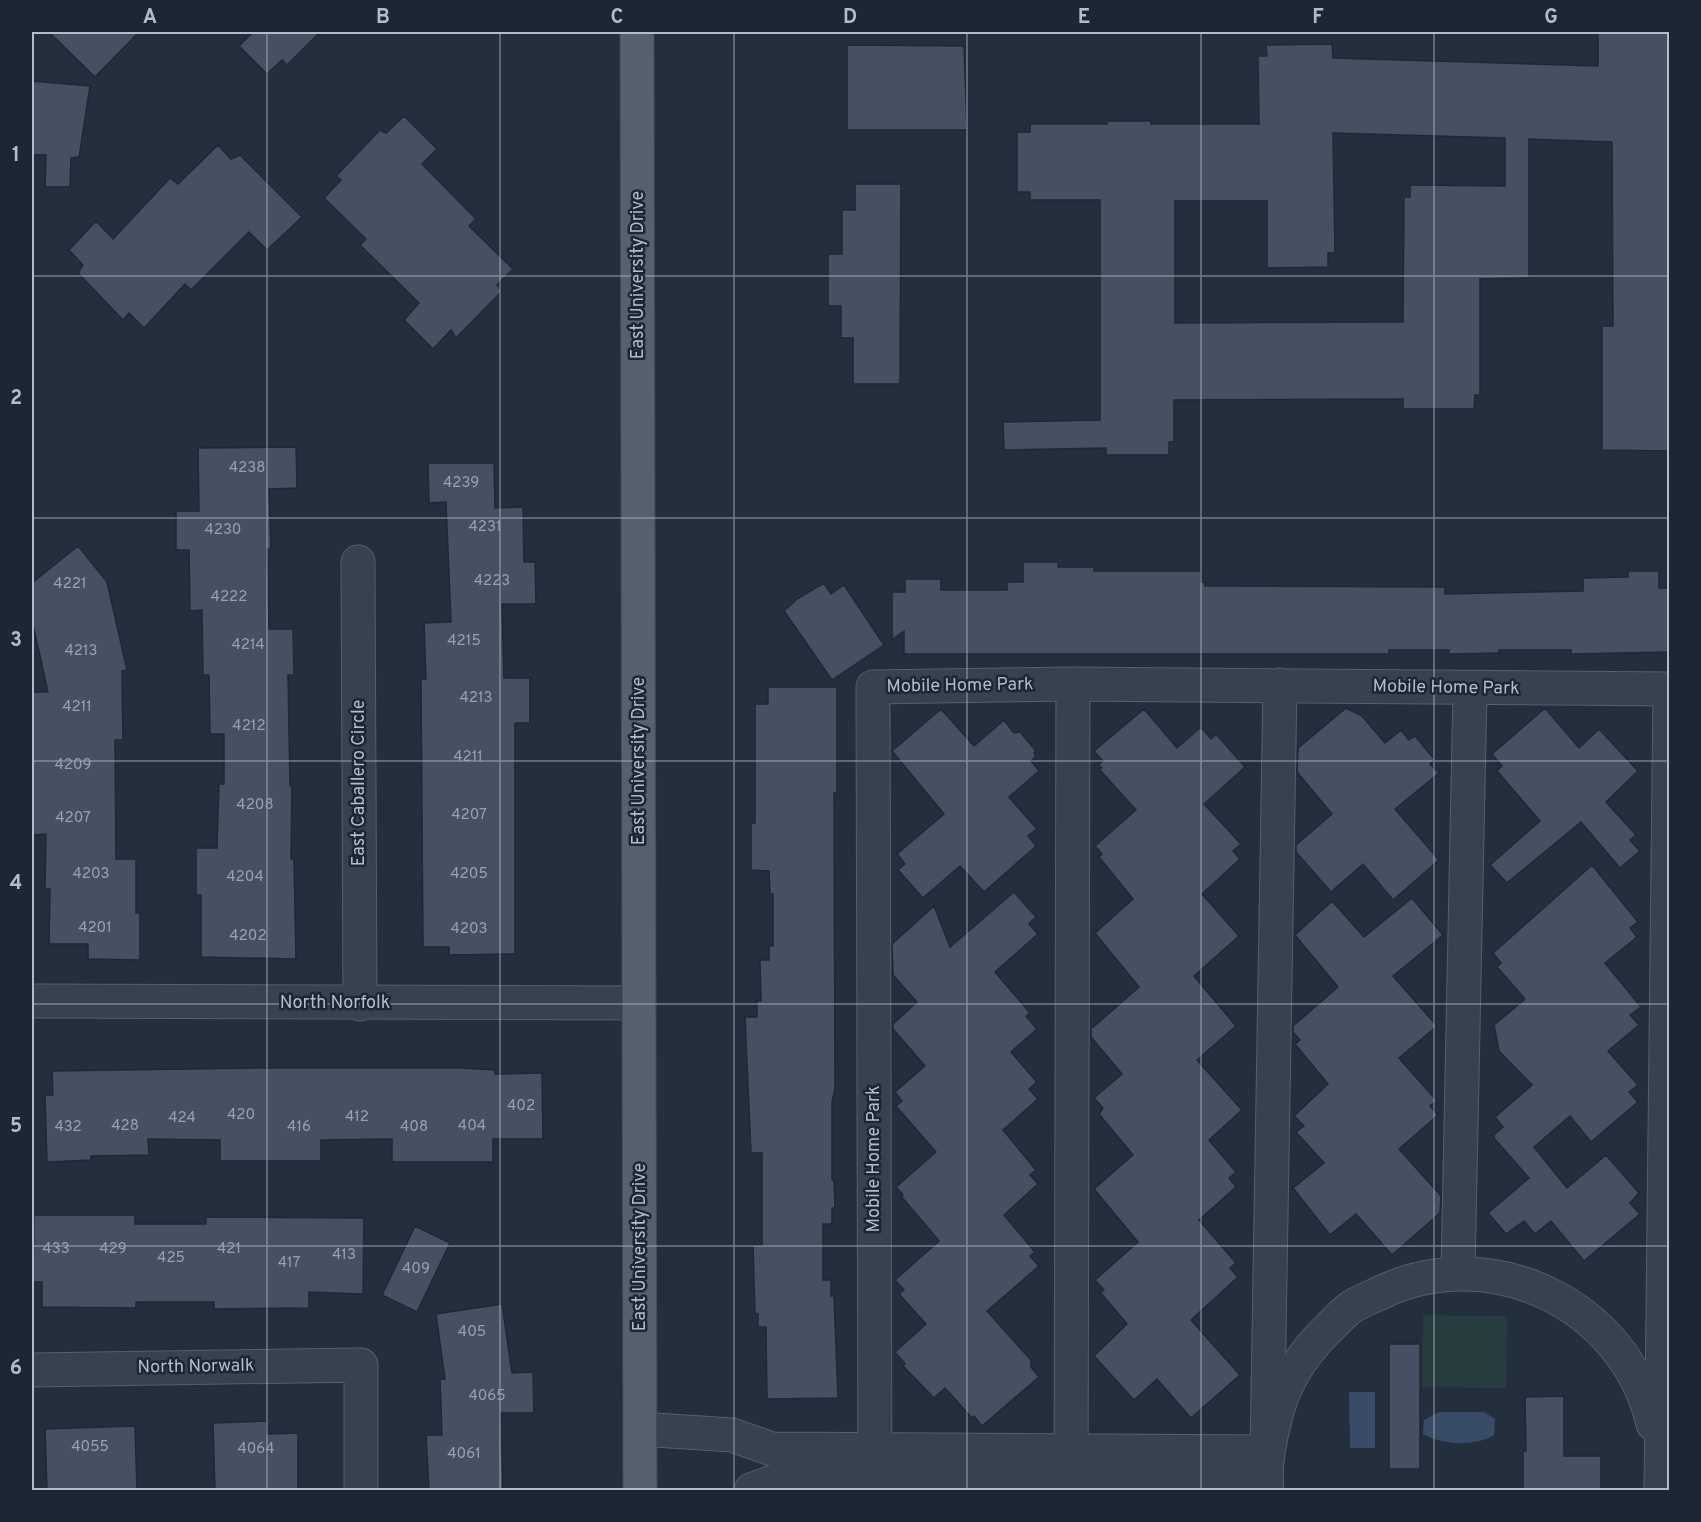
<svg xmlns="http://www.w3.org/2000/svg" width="1701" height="1522" font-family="Overpass,sans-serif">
<rect width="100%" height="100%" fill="#242f3e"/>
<path fill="#263c3f" d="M 1423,1315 L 1507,1316 L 1506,1388 L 1422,1387 Z"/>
<path fill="#394c67" d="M 1349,1392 L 1375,1392 L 1375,1448 L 1350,1448 Z
M 1439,1412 L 1484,1412 L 1495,1419 L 1494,1435 C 1474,1447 1443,1445 1423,1434 L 1424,1420 Z"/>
<path fill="#455162" stroke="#1f2835" stroke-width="1.5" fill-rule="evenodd" d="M 49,32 L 139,32 L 95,77 Z
M 253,32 L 320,32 L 287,65 L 282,60 L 267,74 L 239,46 Z
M 1598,32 L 1670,32 L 1670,451 L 1602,450 L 1602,326 L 1613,326 L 1612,142 L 1529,139 L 1529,278 L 1480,279 L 1480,395 L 1475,395 L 1474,409 L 1403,409 L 1403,399 L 1174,400 L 1174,442 L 1169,442 L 1169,455 L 1106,455 L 1106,448 L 1004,450 L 1003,422 L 1100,420 L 1100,200 L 1030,200 L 1030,192 L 1017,192 L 1017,132 L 1030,132 L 1030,124 L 1107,124 L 1107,121 L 1151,121 L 1151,124 L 1259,124 L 1258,56 L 1267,56 L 1266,45 L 1332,44 L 1333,58 L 1598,66 ZM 1333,133 L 1505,138 L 1505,186 L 1410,185 L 1410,197 L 1404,197 L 1403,322 L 1175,323 L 1175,201 L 1267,201 L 1267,268 L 1328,267 L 1328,253 L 1335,253 Z
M 847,45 L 964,46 L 967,130 L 847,130 Z
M 32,81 L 90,86 L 79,157 L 71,158 L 70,187 L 45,187 L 46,155 L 32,155 Z
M 404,116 L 437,149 L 422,164 L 476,219 L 469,226 L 513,269 L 497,285 L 502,291 L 456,338 L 451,330 L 433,349 L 404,320 L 419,303 L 360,245 L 366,239 L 324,198 L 341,180 L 336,176 L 380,130 L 386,133 Z
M 218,145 L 231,159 L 240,155 L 302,217 L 267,250 L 249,232 L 191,290 L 185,284 L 144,328 L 129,313 L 123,320 L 78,273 L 83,265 L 69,250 L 96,221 L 113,239 L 170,178 L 178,184 Z
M 855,184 L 901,184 L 900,384 L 853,384 L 853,338 L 841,338 L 841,306 L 828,306 L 828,254 L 842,254 L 842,210 L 855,210 Z
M 296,447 L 297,488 L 269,489 L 271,549 L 267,549 L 269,629 L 293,629 L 294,675 L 288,675 L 290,786 L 292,786 L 291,859 L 294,859 L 296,959 L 201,957 L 201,895 L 196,895 L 196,848 L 217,848 L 219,784 L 224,784 L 224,734 L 210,734 L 209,675 L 203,675 L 202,610 L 190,611 L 189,550 L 176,550 L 176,511 L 199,511 L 198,448 Z
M 428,463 L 494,463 L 495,508 L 523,507 L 524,562 L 535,562 L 536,604 L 502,604 L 504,678 L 530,678 L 530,723 L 515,723 L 515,954 L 449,955 L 449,947 L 423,947 L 421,679 L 426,679 L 424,623 L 451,622 L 446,502 L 429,503 Z
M 78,546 L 107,582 L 127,670 L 122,671 L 123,740 L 115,740 L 116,859 L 136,859 L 136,913 L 140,913 L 140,960 L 88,959 L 88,944 L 49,944 L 50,889 L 45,889 L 46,834 L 32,835 L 32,692 L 48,692 L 32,620 L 32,583 Z
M 1023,562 L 1058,562 L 1058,567 L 1094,567 L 1094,571 L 1201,571 L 1201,582 L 1205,582 L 1205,586 L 1445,587 L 1445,594 L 1583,591 L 1583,578 L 1628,577 L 1628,571 L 1659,571 L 1659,588 L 1670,588 L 1670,652 L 1571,654 L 1571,650 L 1499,650 L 1499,653 L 1449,654 L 1449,650 L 1389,650 L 1389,654 L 904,654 L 904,631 L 892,640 L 892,592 L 905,592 L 905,579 L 941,579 L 941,590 L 1007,590 L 1007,582 L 1023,582 Z
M 824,583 L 831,594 L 844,585 L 884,645 L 832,680 L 784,611 L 797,599 Z
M 768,687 L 837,687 L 837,793 L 834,793 L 835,1088 L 832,1102 L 832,1180 L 834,1180 L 835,1208 L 832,1208 L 832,1224 L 823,1224 L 823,1280 L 831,1280 L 831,1296 L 834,1296 L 838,1398 L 767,1399 L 766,1327 L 758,1327 L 758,1314 L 755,1314 L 753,1245 L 762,1245 L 762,1153 L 751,1153 L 745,1017 L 757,1017 L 757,1001 L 761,1001 L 760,960 L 769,960 L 769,946 L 773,946 L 773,894 L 770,894 L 769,871 L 751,870 L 751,824 L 755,823 L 755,704 L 768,704 Z
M 1346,708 L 1362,716 L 1385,743 L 1401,730 L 1409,740 L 1415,736 L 1435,760 L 1430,764 L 1439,773 L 1395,809 L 1439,860 L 1393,900 L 1363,864 L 1331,892 L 1296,852 L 1296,845 L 1332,814 L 1297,772 L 1298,748 Z
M 1545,708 L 1579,748 L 1599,729 L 1638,771 L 1606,802 L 1636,835 L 1630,840 L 1640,851 L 1620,868 L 1581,822 L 1507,883 L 1490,865 L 1540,821 L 1497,771 L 1502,766 L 1492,754 Z
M 941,709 L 974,746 L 1004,720 L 1014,733 L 1020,732 L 1036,751 L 1034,753 L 1036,756 L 1031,761 L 1039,771 L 1009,797 L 1037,829 L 1028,836 L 1036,846 L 984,892 L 960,866 L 923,898 L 898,870 L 905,864 L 897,854 L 944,814 L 892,751 Z
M 1144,709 L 1177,748 L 1201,727 L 1211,739 L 1216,734 L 1245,767 L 1204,804 L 1241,844 L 1233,851 L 1240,859 L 1202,894 L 1239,936 L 1194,976 L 1236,1026 L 1197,1060 L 1242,1110 L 1209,1140 L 1236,1172 L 1229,1178 L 1236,1187 L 1199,1220 L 1236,1263 L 1230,1268 L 1238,1277 L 1191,1320 L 1240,1375 L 1191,1418 L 1157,1379 L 1134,1400 L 1094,1356 L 1127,1324 L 1100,1292 L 1104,1290 L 1095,1280 L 1138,1242 L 1094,1189 L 1133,1155 L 1099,1114 L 1103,1108 L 1094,1098 L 1122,1074 L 1091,1037 L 1091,1029 L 1139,987 L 1095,933 L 1133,899 L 1099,857 L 1102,854 L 1095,846 L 1136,810 L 1099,769 L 1102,768 L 1098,764 L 1103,761 L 1094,751 Z
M 1592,865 L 1638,922 L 1630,928 L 1637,937 L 1605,963 L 1641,1007 L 1630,1015 L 1639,1025 L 1608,1051 L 1638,1085 L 1629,1092 L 1638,1102 L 1591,1142 L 1570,1116 L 1534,1147 L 1567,1188 L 1606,1155 L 1639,1193 L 1630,1203 L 1640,1214 L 1584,1261 L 1551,1221 L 1535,1234 L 1524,1221 L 1506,1234 L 1488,1213 L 1529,1178 L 1494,1138 L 1494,1135 L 1503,1127 L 1495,1117 L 1532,1085 L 1499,1051 L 1494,1025 L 1525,999 L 1497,967 L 1501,963 L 1493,953 Z
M 1014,892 L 1036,917 L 1029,924 L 1038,934 L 995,972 L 1030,1013 L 1026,1016 L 1037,1029 L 1011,1052 L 1037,1082 L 1029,1089 L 1038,1099 L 1003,1130 L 1036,1170 L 1030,1175 L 1038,1184 L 1004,1215 L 1035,1252 L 1030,1256 L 1039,1266 L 987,1311 L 1031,1360 L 1031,1367 L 1039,1377 L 982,1426 L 974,1416 L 972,1418 L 945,1388 L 934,1398 L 903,1366 L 905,1364 L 895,1352 L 926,1324 L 899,1294 L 904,1290 L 895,1280 L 939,1241 L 901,1196 L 903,1195 L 896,1187 L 936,1152 L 896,1106 L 902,1101 L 895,1092 L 925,1066 L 893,1029 L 893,1024 L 917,1002 L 893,975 L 892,944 L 934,906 L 950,947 Z
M 1412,898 L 1443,935 L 1393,976 L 1437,1026 L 1399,1058 L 1437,1101 L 1430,1106 L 1438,1115 L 1399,1149 L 1441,1196 L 1440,1213 L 1392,1255 L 1356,1214 L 1330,1235 L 1293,1188 L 1324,1163 L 1296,1132 L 1304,1126 L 1294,1116 L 1328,1084 L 1295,1044 L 1300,1040 L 1293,1032 L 1293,1026 L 1338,987 L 1295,935 L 1332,901 L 1364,937 Z
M 261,1068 L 461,1068 L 495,1070 L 495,1074 L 542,1073 L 543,1139 L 493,1139 L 493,1162 L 392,1162 L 392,1139 L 321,1140 L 321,1161 L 220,1161 L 220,1140 L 148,1139 L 149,1155 L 91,1156 L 91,1160 L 47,1162 L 45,1095 L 53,1095 L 52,1071 Z
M 34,1215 L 135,1215 L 135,1224 L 206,1224 L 206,1217 L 364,1218 L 363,1294 L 309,1292 L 309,1308 L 214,1309 L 214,1302 L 136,1302 L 136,1308 L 42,1307 L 42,1282 L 33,1282 Z
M 415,1226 L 450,1243 L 417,1312 L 382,1295 Z
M 502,1304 L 512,1373 L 533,1372 L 534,1413 L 501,1413 L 503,1491 L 429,1491 L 426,1435 L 442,1435 L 440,1379 L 445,1379 L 436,1314 Z
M 1389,1344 L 1420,1344 L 1420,1469 L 1389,1469 Z
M 1564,1396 L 1564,1456 L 1601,1456 L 1601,1491 L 1523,1491 L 1523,1451 L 1526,1451 L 1525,1397 Z
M 267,1421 L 267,1434 L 298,1433 L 298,1491 L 215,1491 L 213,1423 Z
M 135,1426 L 137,1491 L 47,1491 L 45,1429 Z"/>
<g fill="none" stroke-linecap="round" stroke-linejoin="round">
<defs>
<path id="minor" d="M 358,562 L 360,1004
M 32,1001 L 639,1003
M 1458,1272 L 1470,689
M 32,1370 L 361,1365 L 361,1490
M 640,1429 L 732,1435 L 772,1449 L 1267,1452 L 1280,685
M 751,1490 L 778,1480 L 1266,1484
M 875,1490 L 873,687 L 1073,684 L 1670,689 L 1661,1490
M 1071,1490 L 1073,684
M 1267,1490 C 1264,1466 1269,1442 1275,1419 C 1283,1385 1302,1354 1327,1330 C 1334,1323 1342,1314 1350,1308 C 1358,1302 1369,1298 1378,1294 C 1489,1239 1625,1303 1653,1424"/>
<path id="major" d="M 637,32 L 640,1490"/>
</defs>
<use href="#minor" stroke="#565f6c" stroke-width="35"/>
<use href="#major" stroke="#414a57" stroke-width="35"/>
<use href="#minor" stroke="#38414e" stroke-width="33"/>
<use href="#major" stroke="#56606e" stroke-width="33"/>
</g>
<path fill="none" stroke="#b4bcc9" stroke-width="1.5" stroke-opacity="0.55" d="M 267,32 L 267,1490M 500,32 L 500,1490M 734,32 L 734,1490M 967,32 L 967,1490M 1201,32 L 1201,1490M 1434,32 L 1434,1490M 32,276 L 1670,276M 32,518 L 1670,518M 32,761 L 1670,761M 32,1004 L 1670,1004M 32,1246 L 1670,1246"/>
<g text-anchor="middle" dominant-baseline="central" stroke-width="5" stroke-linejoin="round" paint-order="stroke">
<g font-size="15" fill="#98a1af">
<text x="247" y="468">4238</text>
<text x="461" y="483">4239</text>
<text x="485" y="527">4231</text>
<text x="223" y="530">4230</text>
<text x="492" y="581">4223</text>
<text x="70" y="584">4221</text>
<text x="229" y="597">4222</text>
<text x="464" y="641">4215</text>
<text x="248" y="645">4214</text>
<text x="81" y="651">4213</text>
<text x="476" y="698">4213</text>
<text x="77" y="707">4211</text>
<text x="249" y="726">4212</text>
<text x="468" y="757">4211</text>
<text x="73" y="765">4209</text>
<text x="255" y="805">4208</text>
<text x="469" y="815">4207</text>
<text x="73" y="818">4207</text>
<text x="91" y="874">4203</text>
<text x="469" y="874">4205</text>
<text x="245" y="877">4204</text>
<text x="95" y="928">4201</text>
<text x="469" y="929">4203</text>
<text x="248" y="936">4202</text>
<text x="521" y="1106">402</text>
<text x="241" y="1115">420</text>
<text x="357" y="1117">412</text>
<text x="182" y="1118">424</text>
<text x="125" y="1126">428</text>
<text x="472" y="1126">404</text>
<text x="68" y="1127">432</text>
<text x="299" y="1127">416</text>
<text x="414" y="1127">408</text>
<text x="56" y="1249">433</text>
<text x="113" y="1249">429</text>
<text x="229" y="1249">421</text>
<text x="344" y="1255">413</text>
<text x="171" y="1258">425</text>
<text x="289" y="1263">417</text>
<text x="416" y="1269">409</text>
<text x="472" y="1332">405</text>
<text x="487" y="1396">4065</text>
<text x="90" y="1447">4055</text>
<text x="256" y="1449">4064</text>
<text x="464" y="1454">4061</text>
</g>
<g font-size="18" fill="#b4bcc9" stroke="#1d2633">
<text transform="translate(638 275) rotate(-90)">East University Drive</text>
<text transform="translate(960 686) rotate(-1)">Mobile Home Park</text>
<text transform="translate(1446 688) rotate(1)">Mobile Home Park</text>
<text transform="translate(639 761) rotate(-90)">East University Drive</text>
<text transform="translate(359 783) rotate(-90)">East Caballero Circle</text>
<text x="335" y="1003">North Norfolk</text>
<text transform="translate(874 1159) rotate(-90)">Mobile Home Park</text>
<text transform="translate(640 1247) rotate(-90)">East University Drive</text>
<text transform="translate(196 1367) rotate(-1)">North Norwalk</text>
</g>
</g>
<rect width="1701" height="1522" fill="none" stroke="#1d2633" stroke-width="66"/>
<rect x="33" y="33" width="1635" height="1456" fill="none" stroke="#b4bcc9" stroke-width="2"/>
<g font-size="20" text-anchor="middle" font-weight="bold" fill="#b4bcc9">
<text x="150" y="23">A</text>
<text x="383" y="23">B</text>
<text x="617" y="23">C</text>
<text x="850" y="23">D</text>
<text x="1084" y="23">E</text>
<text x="1318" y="23">F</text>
<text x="1551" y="23">G</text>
<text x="16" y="161">1</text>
<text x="16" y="404">2</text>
<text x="16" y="646">3</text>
<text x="16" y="889">4</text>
<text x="16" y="1132">5</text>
<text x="16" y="1374">6</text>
</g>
</svg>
